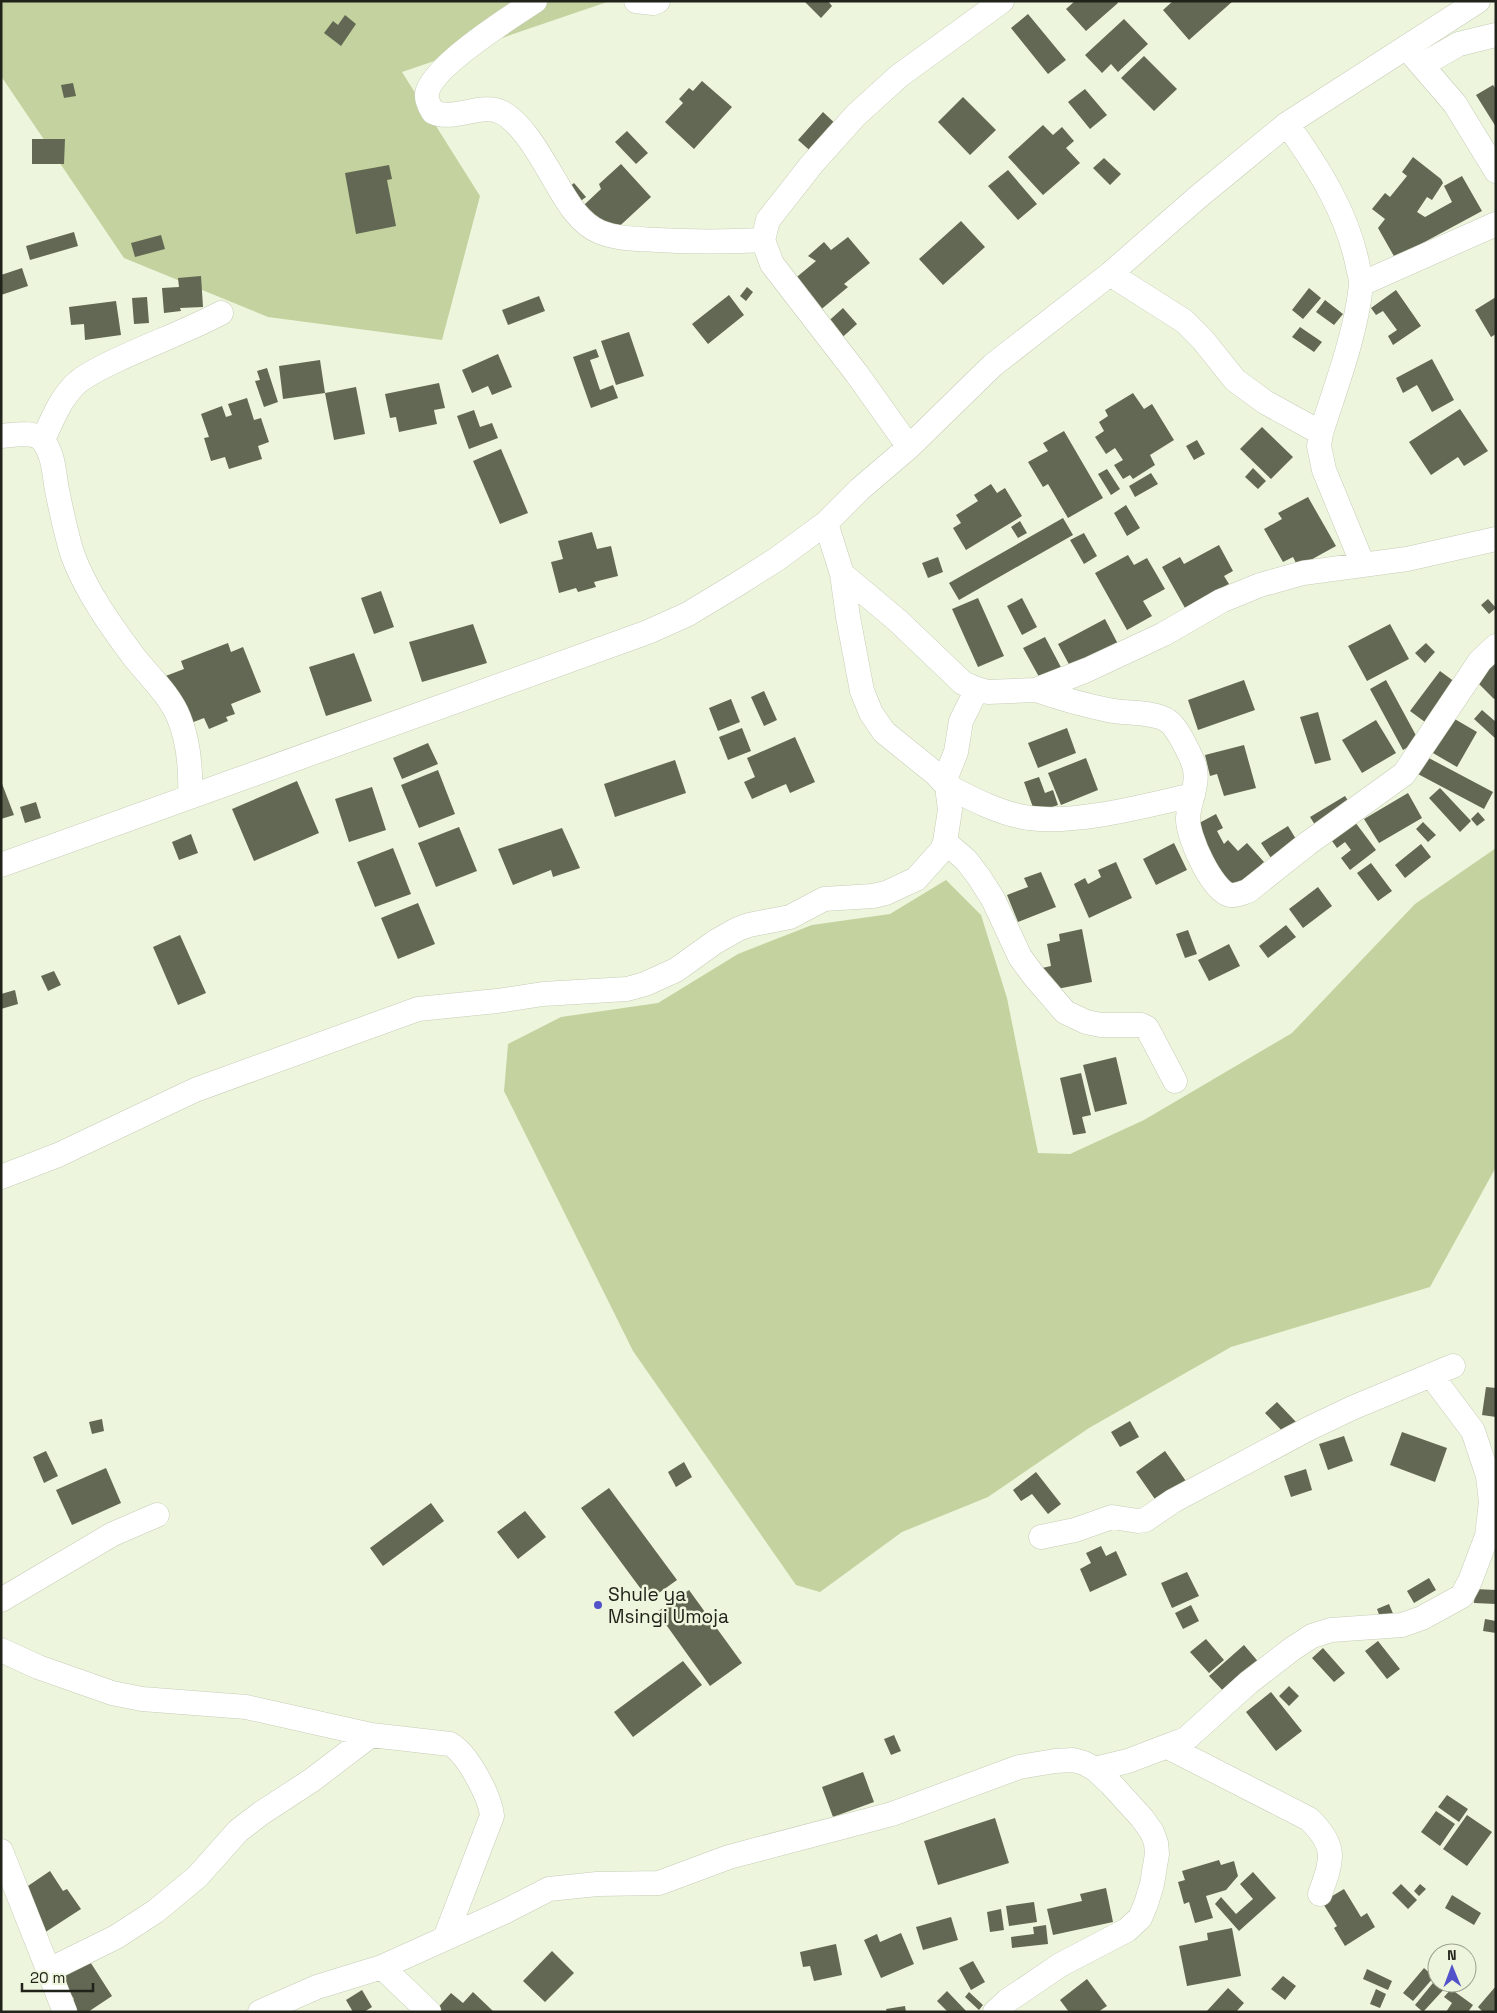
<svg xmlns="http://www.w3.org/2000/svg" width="1497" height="2013" font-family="'Space Grotesk',sans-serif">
<rect width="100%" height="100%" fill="#edf5dd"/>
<path fill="#c3d29e" d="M 1,1 L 610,1 L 402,72 L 480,196 L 442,340 L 268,317 L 124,258 L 1,76 Z
M 1496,848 L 1496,1167 L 1430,1287 L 1231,1347 L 1089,1428 L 988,1497 L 902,1532 L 820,1592 L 796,1585 L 633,1351 L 504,1091 L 508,1044 L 561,1017 L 658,1003 L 738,954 L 812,925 L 890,914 L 946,880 L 981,915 L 1007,998 L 1038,1153 L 1070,1154 L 1144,1120 L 1292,1033 L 1415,904 Z"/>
<path fill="#626853" d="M 804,1 L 828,1 L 832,6 L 821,18 Z
M 1075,1 L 1116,1 L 1118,3 L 1086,31 L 1066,9 Z
M 1173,1 L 1233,1 L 1189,40 L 1163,10 Z
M 1028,14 L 1066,60 L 1048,74 L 1011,28 Z
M 345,15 L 356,24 L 341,46 L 324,33 L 333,21 L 338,25 Z
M 1124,19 L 1148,44 L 1118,72 L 1111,64 L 1102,73 L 1085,55 Z
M 1144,56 L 1177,89 L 1154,111 L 1121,78 Z
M 702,81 L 732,107 L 694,149 L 665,122 L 683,103 L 679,99 L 689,88 L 693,91 Z
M 73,83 L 76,96 L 64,98 L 61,85 Z
M 1493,85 L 1496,89 L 1496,127 L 1476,95 Z
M 1085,89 L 1107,115 L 1090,129 L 1068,102 Z
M 963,97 L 996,130 L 970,155 L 938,122 Z
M 823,112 L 840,128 L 815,155 L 798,140 Z
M 1043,125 L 1053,135 L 1062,127 L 1074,141 L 1066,148 L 1080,163 L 1043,195 L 1008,157 Z
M 627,131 L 648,153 L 636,164 L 615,142 Z
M 32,139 L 65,139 L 64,164 L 32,164 Z
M 1413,157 L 1441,179 L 1443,183 L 1432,200 L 1427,197 L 1417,212 L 1425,217 L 1452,202 L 1444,186 L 1462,176 L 1482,211 L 1395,258 L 1378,228 L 1385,219 L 1372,209 L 1385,193 L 1390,197 L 1407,176 L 1402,172 Z
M 1104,158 L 1121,174 L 1110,185 L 1093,168 Z
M 621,164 L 651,197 L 611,234 L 584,205 L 601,189 L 599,184 Z
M 389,165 L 392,179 L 387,180 L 396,226 L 356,234 L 345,173 Z
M 1008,170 L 1037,204 L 1018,220 L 988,186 Z
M 574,183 L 586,197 L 578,203 L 566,190 Z
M 961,221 L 985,247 L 943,285 L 919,259 Z
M 74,232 L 78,246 L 30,260 L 26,246 Z
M 161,235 L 165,249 L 135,257 L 131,243 Z
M 848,237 L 870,263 L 844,284 L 848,287 L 818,312 L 792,281 L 816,261 L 808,256 L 824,242 L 831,250 Z
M 22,268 L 28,286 L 1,295 L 1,275 Z
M 201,276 L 203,307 L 180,308 L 181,311 L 164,313 L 162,288 L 179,287 L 178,278 Z
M 747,287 L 753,292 L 746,301 L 740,296 Z
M 1309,288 L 1321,298 L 1303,319 L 1292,310 Z
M 1396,290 L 1421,326 L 1393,345 L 1388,336 L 1397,330 L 1383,311 L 1376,315 L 1371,308 Z
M 729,295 L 744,315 L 708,344 L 692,324 Z
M 539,296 L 545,311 L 508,325 L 502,310 Z
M 147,297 L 149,323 L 134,324 L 132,298 Z
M 1496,297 L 1496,334 L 1491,337 L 1475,310 Z
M 1325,300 L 1343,314 L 1334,325 L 1316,312 Z
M 116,301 L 121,335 L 85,340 L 84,324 L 71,325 L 69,307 Z
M 843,308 L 857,324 L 836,343 L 822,327 Z
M 1300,327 L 1322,342 L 1314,352 L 1292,337 Z
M 629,332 L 644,376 L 616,385 L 601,341 Z
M 596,349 L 599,357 L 590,360 L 600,390 L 613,385 L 618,398 L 591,408 L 573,357 Z
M 498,354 L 512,387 L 492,395 L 488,386 L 472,393 L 462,370 Z
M 1432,359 L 1454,400 L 1432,412 L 1417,385 L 1403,393 L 1396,378 Z
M 320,360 L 325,393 L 283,399 L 279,366 Z
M 267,368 L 278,402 L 264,407 L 255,381 L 260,380 L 257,371 Z
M 439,383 L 445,408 L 434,410 L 437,424 L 399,432 L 396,417 L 390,418 L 385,394 Z
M 356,387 L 365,434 L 334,440 L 325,393 Z
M 1133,393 L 1144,409 L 1152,404 L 1174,440 L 1150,455 L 1155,465 L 1133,479 L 1130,475 L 1123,479 L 1114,465 L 1123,460 L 1115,448 L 1106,454 L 1095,437 L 1104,431 L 1099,422 L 1108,416 L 1105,410 Z
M 247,398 L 254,420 L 261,418 L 269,442 L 258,446 L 262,459 L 229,469 L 225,457 L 211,461 L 204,438 L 209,437 L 201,414 L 222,406 L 226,417 L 232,415 L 228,404 Z
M 1460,409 L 1488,451 L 1464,466 L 1458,457 L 1431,475 L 1409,442 Z
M 474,410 L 480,427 L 492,423 L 498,438 L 469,449 L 457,416 Z
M 1262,427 L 1293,457 L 1271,479 L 1240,449 Z
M 1064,431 L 1103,498 L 1068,518 L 1048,484 L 1043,487 L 1028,462 L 1048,451 L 1043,443 Z
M 1197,440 L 1205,454 L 1194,460 L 1186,446 Z
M 501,449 L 528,513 L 500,524 L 473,461 Z
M 1253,468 L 1266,481 L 1258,489 L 1245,477 Z
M 1107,469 L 1120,489 L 1111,495 L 1098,474 Z
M 1151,473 L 1158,484 L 1135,497 L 1129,486 Z
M 991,484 L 997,493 L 1005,488 L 1022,516 L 966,550 L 953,528 L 961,523 L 956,515 L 978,501 L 974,495 Z
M 1308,497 L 1336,546 L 1298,567 L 1293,557 L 1283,562 L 1264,529 L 1282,519 L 1278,513 Z
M 1126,505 L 1140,528 L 1127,536 L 1114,513 Z
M 1063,518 L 1073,535 L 959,600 L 949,583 Z
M 1020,521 L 1027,533 L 1018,538 L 1011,527 Z
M 592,532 L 597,549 L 611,546 L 618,576 L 594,582 L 596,587 L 578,592 L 576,588 L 559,593 L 551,562 L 563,559 L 558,541 Z
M 1084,533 L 1097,556 L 1084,564 L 1070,540 Z
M 1219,545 L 1233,571 L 1224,576 L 1229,584 L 1185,608 L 1162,567 L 1180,557 L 1184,564 Z
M 1128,555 L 1134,565 L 1147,558 L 1165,589 L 1143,601 L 1152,616 L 1127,630 L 1095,573 Z
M 938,557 L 943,572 L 928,578 L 922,563 Z
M 381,591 L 394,627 L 374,634 L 361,598 Z
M 978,598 L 1004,656 L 978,667 L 952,609 Z
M 1022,598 L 1037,627 L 1022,635 L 1007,606 Z
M 1488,599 L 1496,608 L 1489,614 L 1481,605 Z
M 1105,619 L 1119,646 L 1072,670 L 1058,644 Z
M 473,624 L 487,663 L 422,682 L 409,642 Z
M 1390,624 L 1409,659 L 1367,681 L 1348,646 Z
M 1045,637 L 1064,673 L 1043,684 L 1023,648 Z
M 228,643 L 231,652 L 243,647 L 261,692 L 231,704 L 235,714 L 226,717 L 228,721 L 209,729 L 204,718 L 191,723 L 163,677 L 184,669 L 181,661 Z
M 1426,643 L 1435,652 L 1425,663 L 1415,653 Z
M 354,653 L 372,701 L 326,716 L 309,667 Z
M 1496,657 L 1496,698 L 1494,699 L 1474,679 Z
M 1440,671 L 1459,685 L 1429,725 L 1410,711 Z
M 1244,680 L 1255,710 L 1198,730 L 1188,700 Z
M 1386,680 L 1419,741 L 1403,750 L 1370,689 Z
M 764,691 L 777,720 L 764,726 L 751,697 Z
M 731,699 L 740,722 L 718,731 L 709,708 Z
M 1482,710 L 1496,722 L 1496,739 L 1474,719 Z
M 1318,712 L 1331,760 L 1315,764 L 1300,717 Z
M 1453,718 L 1477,732 L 1457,767 L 1426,749 Z
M 1376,720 L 1396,753 L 1362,773 L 1342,740 Z
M 742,728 L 751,751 L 728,760 L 719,737 Z
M 1067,728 L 1076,753 L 1038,768 L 1028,743 Z
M 795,737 L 815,782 L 790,793 L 786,784 L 752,799 L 744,782 L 755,777 L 747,758 Z
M 428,743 L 438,764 L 402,779 L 393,758 Z
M 1244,745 L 1256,788 L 1224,796 L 1217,774 L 1210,776 L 1205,755 Z
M 1425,756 L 1493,792 L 1484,809 L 1416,773 Z
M 1086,758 L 1098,790 L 1061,805 L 1048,773 Z
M 675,760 L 686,793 L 615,817 L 604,784 Z
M 438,770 L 455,814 L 419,828 L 401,785 Z
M 1039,777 L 1045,793 L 1053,790 L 1058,805 L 1035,813 L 1024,782 Z
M 1,781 L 14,815 L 1,819 Z
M 297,781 L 319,833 L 254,861 L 232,809 Z
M 372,787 L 386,830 L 349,842 L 335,799 Z
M 1440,788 L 1471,821 L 1460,832 L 1429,798 Z
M 1408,793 L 1422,818 L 1379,843 L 1364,819 Z
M 1345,796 L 1352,807 L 1317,828 L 1310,817 Z
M 36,802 L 41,818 L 25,823 L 20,807 Z
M 1478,812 L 1485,820 L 1477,826 L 1471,819 Z
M 1216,814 L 1223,828 L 1217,831 L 1224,844 L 1228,840 L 1238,851 L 1247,843 L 1264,862 L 1235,889 L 1188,829 Z
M 1355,822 L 1376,850 L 1350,870 L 1341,858 L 1351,850 L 1345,842 L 1337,848 L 1332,841 Z
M 1423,822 L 1436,835 L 1428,842 L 1416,829 Z
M 1288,826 L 1299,844 L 1273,861 L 1261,843 Z
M 459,827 L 477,871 L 436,887 L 418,843 Z
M 562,828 L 580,868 L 553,877 L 551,870 L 513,885 L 498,849 Z
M 191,834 L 198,853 L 179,860 L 172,842 Z
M 1174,843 L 1187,870 L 1156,885 L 1143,859 Z
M 1421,844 L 1431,857 L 1405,878 L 1395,865 Z
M 393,848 L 411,894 L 375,907 L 357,862 Z
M 1116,862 L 1132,898 L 1089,918 L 1074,884 L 1085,878 L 1088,884 L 1101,877 L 1098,870 Z
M 1371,863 L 1392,891 L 1378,901 L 1357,873 Z
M 1041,872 L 1056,907 L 1018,922 L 1007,895 L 1028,887 L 1024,878 Z
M 1318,887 L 1332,906 L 1303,928 L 1289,909 Z
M 418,903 L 435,944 L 398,959 L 381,918 Z
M 1286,925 L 1296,937 L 1268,958 L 1259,946 Z
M 1082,929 L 1092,982 L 1047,991 L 1042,968 L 1051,966 L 1047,944 L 1060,941 L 1059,934 Z
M 1188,930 L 1197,954 L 1185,958 L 1176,934 Z
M 180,935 L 206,993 L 178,1005 L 153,947 Z
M 1229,944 L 1240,966 L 1209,981 L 1198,960 Z
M 54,971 L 61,985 L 48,991 L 41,976 Z
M 15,990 L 18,1004 L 1,1009 L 1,994 Z
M 1116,1057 L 1127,1104 L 1095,1112 L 1083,1065 Z
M 1081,1073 L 1091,1115 L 1082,1117 L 1086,1133 L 1073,1135 L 1060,1078 Z
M 1486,1387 L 1496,1388 L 1496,1417 L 1482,1415 Z
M 1277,1402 L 1298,1424 L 1286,1435 L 1265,1413 Z
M 102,1419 L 104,1431 L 92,1434 L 89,1422 Z
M 1130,1421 L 1139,1437 L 1120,1447 L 1111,1432 Z
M 1402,1432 L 1447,1448 L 1435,1482 L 1390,1465 Z
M 1344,1436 L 1353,1461 L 1328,1470 L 1319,1444 Z
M 46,1451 L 58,1476 L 44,1483 L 33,1457 Z
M 1165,1451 L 1188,1484 L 1159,1505 L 1136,1472 Z
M 684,1462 L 692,1477 L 676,1487 L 668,1472 Z
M 106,1468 L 121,1503 L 72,1525 L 56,1490 Z
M 1306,1469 L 1312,1490 L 1291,1497 L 1284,1476 Z
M 1036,1472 L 1061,1504 L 1048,1514 L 1032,1494 L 1021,1501 L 1013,1490 Z
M 609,1488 L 677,1580 L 649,1600 L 581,1508 Z
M 431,1503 L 444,1521 L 383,1566 L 370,1548 Z
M 525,1511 L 546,1537 L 518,1559 L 497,1532 Z
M 1101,1546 L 1106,1556 L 1116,1551 L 1127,1575 L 1090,1592 L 1080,1569 L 1091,1563 L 1086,1553 Z
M 1187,1572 L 1199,1596 L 1172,1608 L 1161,1583 Z
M 1429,1578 L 1436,1590 L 1414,1603 L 1407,1591 Z
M 1475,1589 L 1496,1590 L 1496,1604 L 1474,1603 Z
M 689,1590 L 742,1663 L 710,1686 L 657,1612 Z
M 1389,1604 L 1397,1623 L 1384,1628 L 1377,1609 Z
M 1191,1605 L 1199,1621 L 1183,1629 L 1175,1613 Z
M 1485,1619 L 1496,1621 L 1496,1633 L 1483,1631 Z
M 1206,1639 L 1224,1660 L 1209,1673 L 1190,1652 Z
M 1378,1641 L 1400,1669 L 1387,1679 L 1365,1651 Z
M 1244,1645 L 1261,1665 L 1227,1695 L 1209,1676 Z
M 1323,1648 L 1345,1673 L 1334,1682 L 1312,1658 Z
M 683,1661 L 702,1685 L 633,1737 L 614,1712 Z
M 1289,1686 L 1299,1696 L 1289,1706 L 1279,1696 Z
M 1271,1692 L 1302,1731 L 1276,1751 L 1246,1712 Z
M 894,1735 L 901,1751 L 891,1755 L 884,1739 Z
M 863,1772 L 874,1802 L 833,1817 L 822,1787 Z
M 1447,1795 L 1468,1809 L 1459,1822 L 1438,1807 Z
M 1436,1811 L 1455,1824 L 1440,1846 L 1421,1832 Z
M 1467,1815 L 1492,1832 L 1467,1866 L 1443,1849 Z
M 995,1818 L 1009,1863 L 938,1885 L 924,1841 Z
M 1219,1860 L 1221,1865 L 1234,1861 L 1238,1876 L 1226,1890 L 1206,1896 L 1213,1918 L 1195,1923 L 1189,1902 L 1184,1904 L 1178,1882 L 1185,1880 L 1182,1871 Z
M 50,1871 L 63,1891 L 67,1889 L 81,1909 L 44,1933 L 22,1890 Z
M 1253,1872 L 1276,1898 L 1239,1931 L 1215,1904 L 1221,1897 L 1236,1914 L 1253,1899 L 1240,1884 Z
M 1401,1884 L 1417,1900 L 1408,1909 L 1392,1893 Z
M 1420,1884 L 1426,1889 L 1419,1896 L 1414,1891 Z
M 1106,1888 L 1113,1922 L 1053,1935 L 1047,1909 L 1082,1901 L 1080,1894 Z
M 1344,1889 L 1361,1917 L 1367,1913 L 1375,1927 L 1345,1946 L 1334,1928 L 1337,1926 L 1322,1902 Z
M 1452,1895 L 1481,1913 L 1474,1925 L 1445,1908 Z
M 1034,1902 L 1037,1922 L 1009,1926 L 1006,1906 Z
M 1001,1909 L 1004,1930 L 990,1932 L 987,1912 Z
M 951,1917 L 958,1940 L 923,1950 L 916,1927 Z
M 1046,1925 L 1048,1944 L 1012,1948 L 1011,1937 L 1034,1934 L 1033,1927 Z
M 1232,1928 L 1241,1976 L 1187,1986 L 1179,1946 L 1208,1940 L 1207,1933 Z
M 901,1933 L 914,1964 L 881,1978 L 864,1940 L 877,1934 L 880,1942 Z
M 836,1944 L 842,1975 L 814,1981 L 810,1966 L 803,1967 L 800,1952 Z
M 552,1951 L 574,1973 L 545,2002 L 523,1981 Z
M 87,1957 L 112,1996 L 88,2012 L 73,2012 L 68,2003 L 74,1999 L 58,1975 Z
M 973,1961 L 985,1982 L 971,1990 L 959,1968 Z
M 1424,1968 L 1434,1977 L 1413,2001 L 1403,1993 Z
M 1367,1969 L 1392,1981 L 1388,1990 L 1363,1979 Z
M 1283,1976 L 1296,1986 L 1285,2000 L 1271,1989 Z
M 1437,1978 L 1437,1983 L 1441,1983 L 1446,1987 L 1423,2012 L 1415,2005 Z
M 1087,1979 L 1107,2006 L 1098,2012 L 1069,2012 L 1060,2000 Z
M 1496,1986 L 1496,2012 L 1483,2012 L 1478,2007 Z
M 1228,1988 L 1244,2003 L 1236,2012 L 1206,2012 Z
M 1376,1989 L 1386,1994 L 1380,2008 L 1370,2004 Z
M 1451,1989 L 1473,2005 L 1468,2012 L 1446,2012 L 1452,2003 L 1444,1997 Z
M 362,1990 L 372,2007 L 364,2012 L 353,2012 L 346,2000 Z
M 947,1991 L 967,2012 L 948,2012 L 937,2001 Z
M 473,1992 L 494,2012 L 434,2012 L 451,1993 L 463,2003 Z
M 969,1992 L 983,2005 L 979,2010 L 965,1997 Z
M 905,2006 L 906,2012 L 887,2012 L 886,2009 Z"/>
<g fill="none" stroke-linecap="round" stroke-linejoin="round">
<defs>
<path id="minor" d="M 535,1 C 512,16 430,68 427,94 C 426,100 430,107 433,112 C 455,122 482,101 503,113 C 524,125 542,159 554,179 C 565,198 578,223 600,232 C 617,239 639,239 657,240 C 692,242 727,242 763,240
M 636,1 L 653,3 L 658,1
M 1406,47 L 1455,104 L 1496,171
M 1422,65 L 1459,44 L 1496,35
M 1287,124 C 1318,167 1348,214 1358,267 C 1359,273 1362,280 1361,285 C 1356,334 1336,386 1321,433 L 1319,446 L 1324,470 L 1363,565
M 1110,274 L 1184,321 L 1203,340 L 1235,380 L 1265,402 L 1321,433
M 1361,284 L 1496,224
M 1,436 C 14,435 36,430 44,442 C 54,456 54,474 57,490 C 61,510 66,533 72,553 C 85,590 111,626 134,657 C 149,676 170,695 179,718 C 189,742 191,771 190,797
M 43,440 C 52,420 61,396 79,381 C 91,372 106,365 119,359 C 153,343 189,330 221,313
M 909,447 L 857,374 L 772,264 L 763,240 L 768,220 L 812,164 L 856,115 L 899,76 L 1002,1
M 842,574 L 897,620 L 963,683 L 977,689 L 988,692 L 1036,690 L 1087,670 L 1164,634 L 1221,601 L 1260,585 L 1303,573 L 1407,559 L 1496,539
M 1036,690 C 1059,698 1084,705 1108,710 C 1125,714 1155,711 1168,721 C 1177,727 1189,752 1193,762 C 1201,781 1189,799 1188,818 C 1187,836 1212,891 1230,895 C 1236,896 1242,893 1248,891 L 1307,844 L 1404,774 L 1480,661 L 1496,646
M 944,782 L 956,752 L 961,721 L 977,689
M 947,786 C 972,799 1001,814 1029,818 C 1079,824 1144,806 1193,795
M 945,842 L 966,860 L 979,877 L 993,899 L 1020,957 L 1034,976 L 1065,1012 L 1086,1022 L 1101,1025 L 1141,1025 L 1147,1028 L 1175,1081
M 1,865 L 648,632 L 688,614 L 736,585 L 777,559 L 826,523 L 860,489 L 909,447 L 993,365 L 1110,274 L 1198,197 L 1287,124 L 1478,1
M 1,1177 L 58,1155 L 195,1090 L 418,1009 L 497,1001 L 543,994 L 627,989 L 645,984 L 676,970 L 715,942 L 738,929 L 749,925 L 790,917 L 824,899 L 873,896 L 886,893 L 916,879 L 942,850 L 945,842 L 950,810 L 947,786 L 936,774 L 884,732 L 871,713 L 862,691 L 848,617 L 842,574 L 826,523
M 1041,1537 L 1075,1530 L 1112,1517 L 1138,1521 L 1145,1520 L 1173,1501 L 1308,1429 L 1352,1408 L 1453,1366
M 1,1600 L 113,1534 L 157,1515
M 1,1650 L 38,1667 L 112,1693 L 142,1699 L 246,1707 L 371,1735 L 450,1744 C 467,1753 490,1796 492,1816 L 445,1938
M 1168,1747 L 1309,1819 C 1338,1847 1332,1860 1320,1894
M 1095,1769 L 1128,1761 L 1186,1739 L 1248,1683 L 1292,1649 L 1312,1636 L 1331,1630 L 1402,1625 L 1422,1618 L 1462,1596 L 1470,1581 L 1487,1536 L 1491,1502 L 1488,1476 L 1473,1431 L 1431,1375
M 1,1851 L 65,2012
M 382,1967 L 429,2012
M 49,1970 L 116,1937 L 156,1911 L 198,1876 L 238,1831 L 260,1814 L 312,1780 L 371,1735
M 260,2012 L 317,1987 L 382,1967 L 504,1912 L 549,1889 L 597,1884 L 659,1883 L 729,1857 L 892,1814 L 1019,1767 L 1055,1761 L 1073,1760 L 1084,1763 L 1095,1769 L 1111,1784 L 1142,1818 L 1152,1832 L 1156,1843 L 1157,1854 L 1152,1884 L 1146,1904 L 1140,1918 L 1127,1930 L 1060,1965 L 1007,2001 L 995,2012"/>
</defs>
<use href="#minor" stroke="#c6cdb6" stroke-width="25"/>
<use href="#minor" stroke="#fff" stroke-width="24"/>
</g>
<circle fill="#5252c9" stroke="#edf5dd" stroke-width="2" cx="598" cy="1605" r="5"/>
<g text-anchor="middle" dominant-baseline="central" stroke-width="5" stroke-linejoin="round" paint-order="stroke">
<g font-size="19" fill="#20231a" stroke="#edf5dd" text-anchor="start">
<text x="608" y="1594">Shule ya<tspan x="608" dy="22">Msingi Umoja</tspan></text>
</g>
</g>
<rect width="1497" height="2013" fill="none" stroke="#20231a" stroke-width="5"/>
<g transform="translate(1452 1968) rotate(359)"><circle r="24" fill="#edf5dd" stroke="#9ba18f"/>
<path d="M0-4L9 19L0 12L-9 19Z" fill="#5252c9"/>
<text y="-8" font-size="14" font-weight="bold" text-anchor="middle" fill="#20231a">N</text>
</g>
<path d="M22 1983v8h71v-8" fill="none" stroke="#20231a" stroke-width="2.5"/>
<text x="30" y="1983" font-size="15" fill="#20231a" stroke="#edf5dd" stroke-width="4" paint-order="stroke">20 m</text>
</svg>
